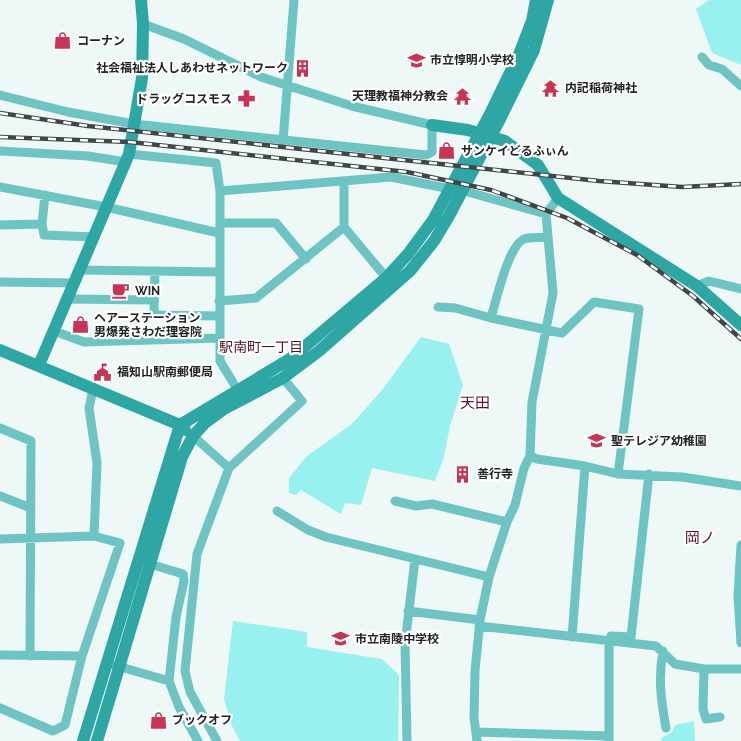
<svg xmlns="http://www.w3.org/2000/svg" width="741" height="741" font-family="Raleway,'Noto Sans JP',sans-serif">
<rect width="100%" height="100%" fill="#edf8f7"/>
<path fill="#98f1ee" d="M 709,0 L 741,0 L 741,65 L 712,53 L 696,9 Z
M 421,337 L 449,344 L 463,385 L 450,426 L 444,457 L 435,481 L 372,468 L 361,505 L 345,503 L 341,514 L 301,490 L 296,495 L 289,493 L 289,478 L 307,456 L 352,424 L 382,390 Z
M 233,621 L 307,632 L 307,647 L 382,659 L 399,675 L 398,741 L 240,741 L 232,726 L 224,699 Z
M 694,721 L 695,741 L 662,741 L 661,738 L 672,732 L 675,725 Z"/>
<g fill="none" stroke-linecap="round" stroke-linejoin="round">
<path stroke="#6dc4c2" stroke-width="9" d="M 702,57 L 709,65 L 722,69 L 741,86
M 0,95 L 68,112 L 134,124 L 426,155 L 432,152 L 432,125 L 352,106 L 261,77 L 184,39 L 143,24
M 283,141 L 294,0
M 0,151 L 88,156 L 126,162
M 129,154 L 216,163 L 220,191 L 220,361 L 237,389
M 344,182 L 344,227 L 389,281
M 0,187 L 106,207 L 219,233
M 461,190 L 546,214
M 220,191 L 391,177 L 450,189
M 220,223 L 276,223 L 306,259
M 42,224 L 44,235 L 95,237
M 0,225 L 42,224 L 45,195
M 548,237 C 541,238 530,237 524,239 C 508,246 496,301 491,318 L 562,333 L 594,302 L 639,309 L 618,474
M 80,270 L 219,272
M 155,271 L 154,315 L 220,316
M 0,282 L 75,283
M 697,286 L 709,281 L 741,289
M 67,299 L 154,300
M 219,301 L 256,298 L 344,227
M 438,307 L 455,308 L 491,318
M 54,331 L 84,342 L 220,338
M 93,389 L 89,408 L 97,463 L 94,536
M 0,428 L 31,441 L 30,656
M 193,436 L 229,468
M 530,456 L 537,459 L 585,466 L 618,474 L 682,477 L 741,486
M 0,496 L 31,508
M 395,501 L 416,506 L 432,504 L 507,522
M 277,511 L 308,530 L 326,537 L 489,577
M 0,539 L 94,536 L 120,543 L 82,656 L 65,725 L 53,731 L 0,708
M 741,545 L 738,596 L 741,643
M 150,564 L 183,574 L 184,581 L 176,617 L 169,681
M 408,611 L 480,620
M 479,626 L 656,646 L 675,664 L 704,669 L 741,669
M 572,637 L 585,466
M 663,651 C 658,678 661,701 666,728
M 0,655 L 82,656
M 114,665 L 169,681 L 179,707 L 198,741
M 704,669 L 703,709 L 706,719 L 720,717
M 476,732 L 609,736
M 217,741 L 190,692 L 185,671 L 197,554 L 229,468 L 302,401 L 283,378
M 407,741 L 405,644 L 415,559
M 477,741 L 474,718 L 475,671 L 480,620 L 489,577 L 507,522 L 515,505 L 524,468 L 530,456 L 532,402 L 553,293 L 546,214 L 558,198
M 609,741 L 609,641 L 611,636 L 631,637 L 649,474"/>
<path stroke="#2ea6a4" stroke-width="12" d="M 432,125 L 468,130 L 505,141 L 538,165 L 558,198 L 697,286 L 741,325
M 0,350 L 180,425 L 185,430
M 39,365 L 129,154 L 142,78 L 143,24 L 141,0
M 83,741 L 180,425 L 290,359 L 386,278 L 408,254 L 433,220 L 490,114 L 520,52 L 532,21 L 536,0
M 97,741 L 182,457 L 193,436 L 205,423 L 224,409 L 283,378 L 319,351 L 410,271 L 434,241 L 449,216 L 500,119 L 534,50 L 548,0"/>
<defs>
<path id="rail" d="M 0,113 L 88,126 L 599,181 L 682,187 L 741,184
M 0,137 L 130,142 L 407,172 L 491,190 L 567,218 L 637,255 L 693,296 L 741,339"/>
</defs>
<use href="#rail" stroke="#404545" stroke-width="4.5"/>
<use href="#rail" stroke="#fff" stroke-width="2.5" stroke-dasharray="8" stroke-linecap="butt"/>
</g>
<defs>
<symbol id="shop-bare" viewBox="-9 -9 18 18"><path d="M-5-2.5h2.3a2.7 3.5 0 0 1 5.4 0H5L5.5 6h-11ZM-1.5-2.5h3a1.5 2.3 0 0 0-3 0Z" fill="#c63654" stroke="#fff" stroke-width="2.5" paint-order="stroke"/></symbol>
<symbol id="school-bare" viewBox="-9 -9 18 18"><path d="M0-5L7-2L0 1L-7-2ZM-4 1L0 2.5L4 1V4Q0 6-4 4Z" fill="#c63654" stroke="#fff" stroke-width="2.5" paint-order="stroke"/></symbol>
<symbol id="building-bare" viewBox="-9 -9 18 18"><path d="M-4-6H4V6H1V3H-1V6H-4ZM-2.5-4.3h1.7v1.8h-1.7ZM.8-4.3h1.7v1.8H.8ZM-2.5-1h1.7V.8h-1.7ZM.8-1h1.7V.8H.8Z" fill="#c63654" stroke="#fff" stroke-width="2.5" paint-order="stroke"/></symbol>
<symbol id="temple-bare" viewBox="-9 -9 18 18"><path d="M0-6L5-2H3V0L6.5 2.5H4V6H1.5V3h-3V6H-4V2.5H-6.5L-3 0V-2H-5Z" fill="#c63654" stroke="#fff" stroke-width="2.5" paint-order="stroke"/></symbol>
<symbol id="pharmacy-bare" viewBox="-9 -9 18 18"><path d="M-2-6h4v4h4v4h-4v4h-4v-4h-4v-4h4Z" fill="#c63654" stroke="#fff" stroke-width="2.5" paint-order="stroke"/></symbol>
<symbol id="cafe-bare" viewBox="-9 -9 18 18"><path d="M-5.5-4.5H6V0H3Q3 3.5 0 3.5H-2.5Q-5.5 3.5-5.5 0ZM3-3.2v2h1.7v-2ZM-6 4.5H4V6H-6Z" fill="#c63654" stroke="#fff" stroke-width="2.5" paint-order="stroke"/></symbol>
<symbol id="civic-bare" viewBox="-9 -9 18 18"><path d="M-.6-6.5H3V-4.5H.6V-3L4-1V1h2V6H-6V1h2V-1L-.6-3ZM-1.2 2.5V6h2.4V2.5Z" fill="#c63654" stroke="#fff" stroke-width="2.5" paint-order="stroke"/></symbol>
</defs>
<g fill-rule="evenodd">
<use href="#shop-bare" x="50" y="28" width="25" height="25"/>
<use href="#school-bare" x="404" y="48" width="25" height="25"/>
<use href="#building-bare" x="290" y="56" width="25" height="25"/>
<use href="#temple-bare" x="538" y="76" width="25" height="25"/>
<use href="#temple-bare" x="450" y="84" width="25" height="25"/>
<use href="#pharmacy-bare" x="234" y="86" width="25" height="25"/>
<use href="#shop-bare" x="434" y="138" width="25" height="25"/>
<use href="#cafe-bare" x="108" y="278" width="25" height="25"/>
<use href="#shop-bare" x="68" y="312" width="25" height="25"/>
<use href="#civic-bare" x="90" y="360" width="25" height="25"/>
<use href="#school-bare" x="584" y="428" width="25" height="25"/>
<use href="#building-bare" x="450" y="462" width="25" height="25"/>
<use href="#school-bare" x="328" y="626" width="25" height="25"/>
<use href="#shop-bare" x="146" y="708" width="25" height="25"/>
</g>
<g text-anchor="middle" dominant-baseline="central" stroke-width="4.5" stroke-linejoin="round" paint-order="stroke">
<g font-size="12" font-weight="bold" fill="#212525" stroke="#fff" text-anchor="start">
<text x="77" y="41">コーナン</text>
<text x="430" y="60">市立惇明小学校</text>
<text x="288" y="68" text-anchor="end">社会福祉法人しあわせネットワーク</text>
<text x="565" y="88">内記稲荷神社</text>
<text x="448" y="96" text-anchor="end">天理教福神分教会</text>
<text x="232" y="99" text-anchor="end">ドラッグコスモス</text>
<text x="461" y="151">サンケイどるふぃん</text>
<text x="135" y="291">WIN</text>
<text x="94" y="318">ヘアーステーション<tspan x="94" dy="14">男爆発さわだ理容院</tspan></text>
<text x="117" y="372">福知山駅南郵便局</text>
<text x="611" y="441">聖テレジア幼稚園</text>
<text x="477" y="474">善行寺</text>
<text x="355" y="639">市立南陵中学校</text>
<text x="172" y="720">ブックオフ</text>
</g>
<g font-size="14" fill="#5a1523" stroke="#fff">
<text x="261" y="347">駅南町一丁目</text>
</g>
<g font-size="15" fill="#5a1523" stroke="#fff">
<text x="475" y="403">天田</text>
<text x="700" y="538">岡ノ</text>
</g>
</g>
</svg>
